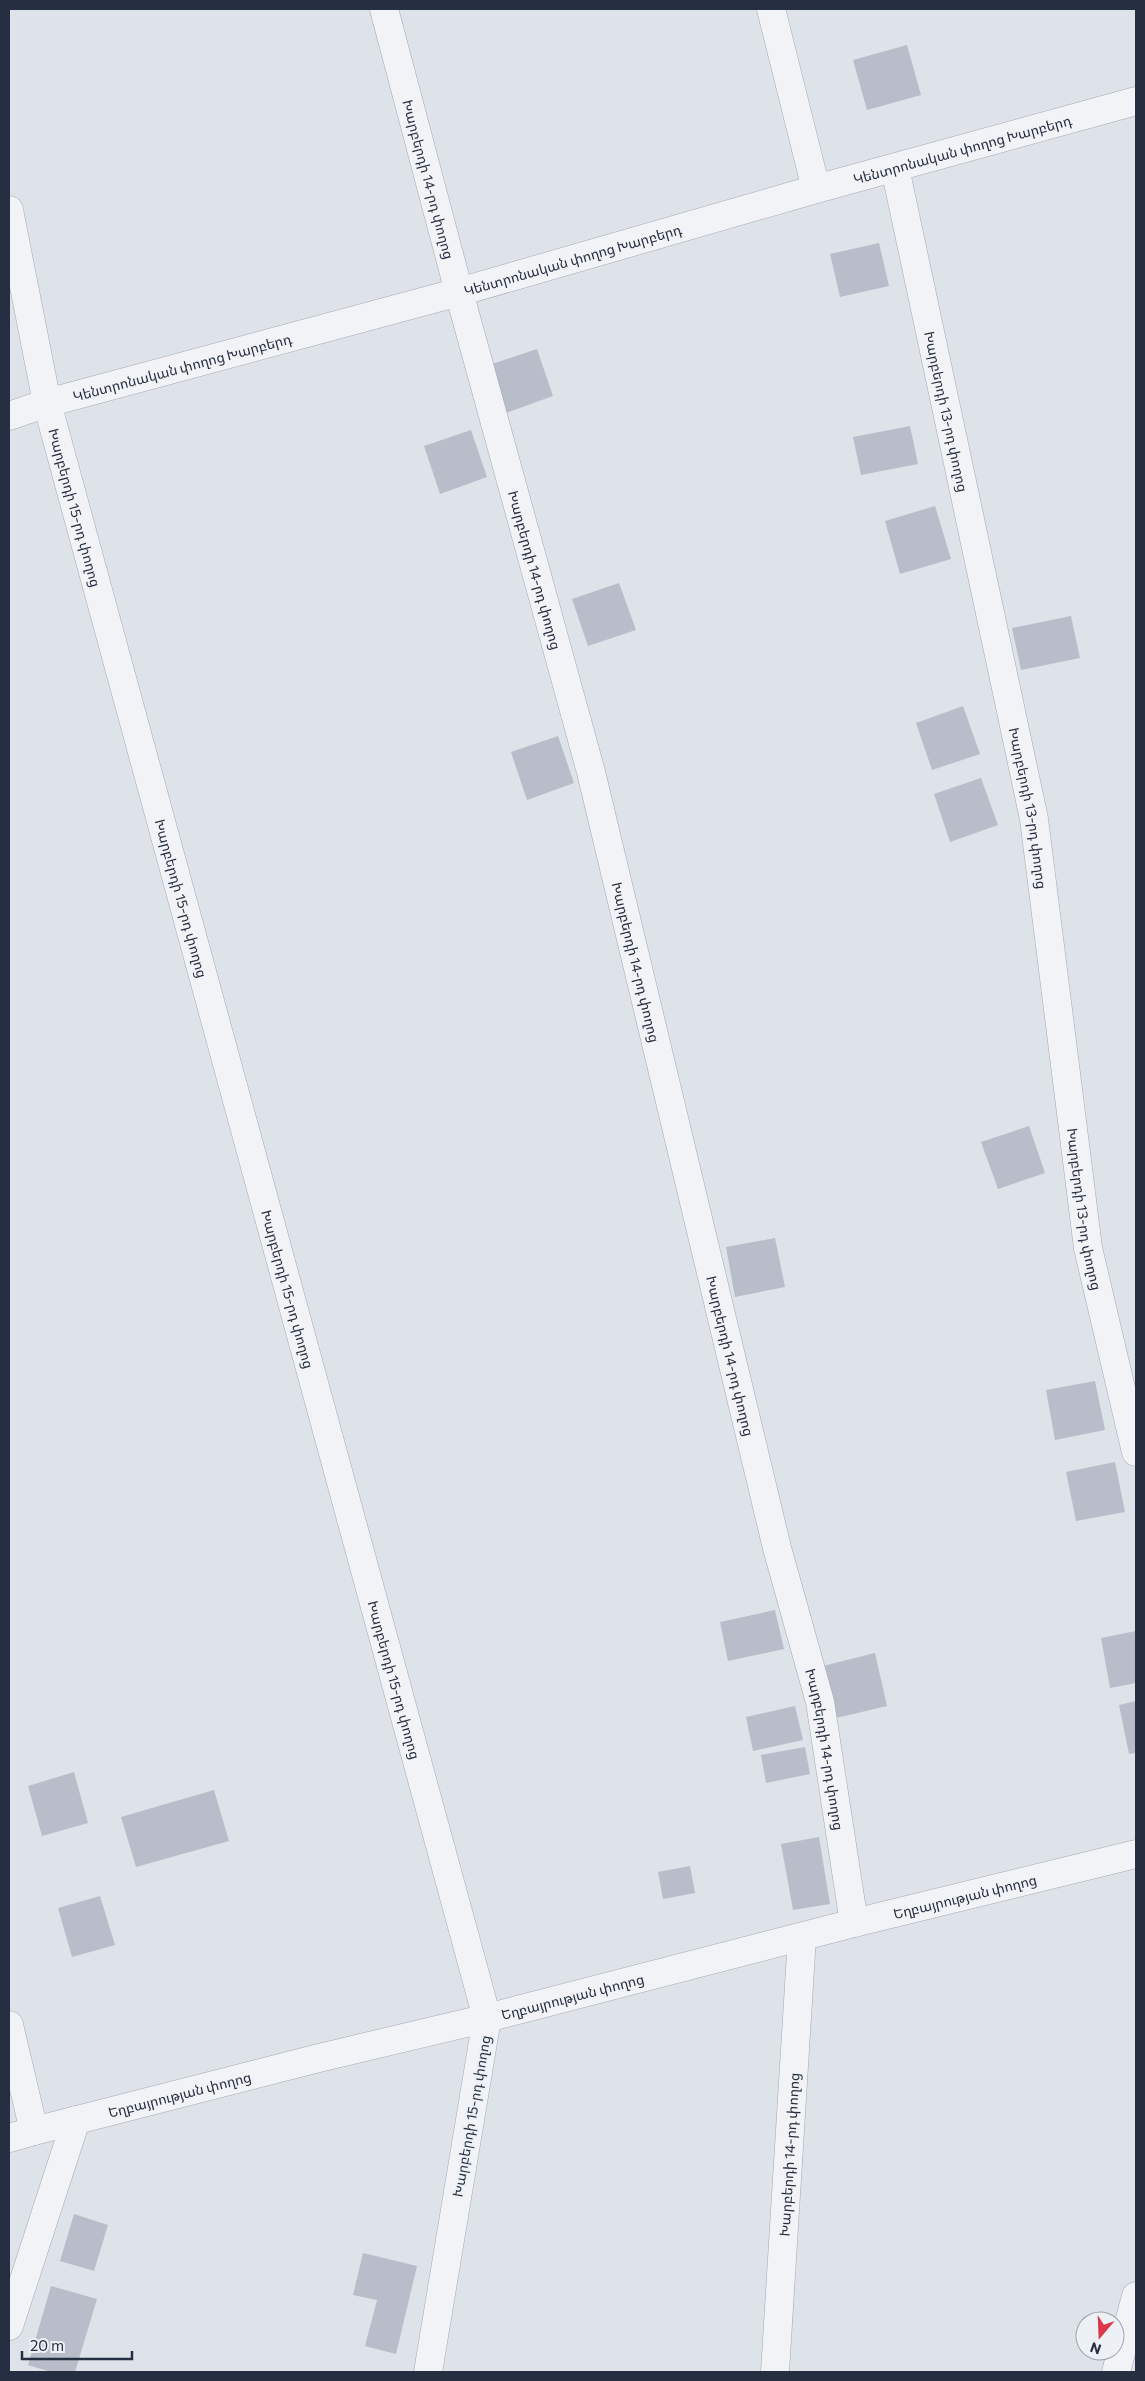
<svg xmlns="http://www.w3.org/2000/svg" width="1145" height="2381" font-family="Commissioner,'Noto Sans Armenian',sans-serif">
<rect width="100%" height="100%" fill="#dee2e9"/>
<path fill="#b8bdc9" d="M 907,45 L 921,95 L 867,110 L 853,60 Z
M 879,243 L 889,286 L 840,297 L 830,254 Z
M 537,349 L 553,396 L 506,413 L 489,365 Z
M 910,426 L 918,464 L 861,475 L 853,437 Z
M 471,430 L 487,477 L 440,494 L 424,446 Z
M 935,506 L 951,559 L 900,574 L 885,521 Z
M 619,583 L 636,630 L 588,646 L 572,599 Z
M 1071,616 L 1080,658 L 1021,670 L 1012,628 Z
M 963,706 L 980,754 L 932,770 L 916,723 Z
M 558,736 L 574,783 L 527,800 L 511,752 Z
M 981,778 L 998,825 L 950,842 L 934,794 Z
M 1029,1126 L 1045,1173 L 998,1189 L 981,1142 Z
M 775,1238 L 785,1287 L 735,1297 L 726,1247 Z
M 1095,1381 L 1105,1430 L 1055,1440 L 1046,1390 Z
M 1115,1462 L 1125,1512 L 1076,1521 L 1066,1472 Z
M 775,1610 L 784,1649 L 728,1661 L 720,1622 Z
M 1136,1631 L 1136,1683 L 1110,1688 L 1101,1638 Z
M 875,1653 L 887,1706 L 836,1718 L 823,1666 Z
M 1136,1701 L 1136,1753 L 1129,1754 L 1119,1705 Z
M 795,1706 L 803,1740 L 753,1751 L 746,1717 Z
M 805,1747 L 810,1774 L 766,1783 L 761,1755 Z
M 74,1772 L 88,1823 L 42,1836 L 28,1786 Z
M 214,1790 L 229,1841 L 136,1867 L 121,1817 Z
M 819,1837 L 830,1904 L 793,1910 L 781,1844 Z
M 690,1866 L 695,1893 L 663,1899 L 658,1872 Z
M 100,1896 L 115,1945 L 72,1957 L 58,1908 Z
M 74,2214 L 108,2225 L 94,2271 L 60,2261 Z
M 363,2253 L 417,2266 L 396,2354 L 365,2346 L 377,2300 L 353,2295 Z
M 51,2286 L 97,2299 L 75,2372 L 51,2372 L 28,2365 Z"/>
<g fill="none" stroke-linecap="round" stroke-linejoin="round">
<defs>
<g id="minor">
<path id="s1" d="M 384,9 L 459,292 L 591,772 L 777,1548 L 820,1702 L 854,1923"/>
<path d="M 771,9 L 816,189"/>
<path id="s2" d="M 895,168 L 1034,819 L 1088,1248 L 1136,1452"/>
<path id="s3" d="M 9,210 L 47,403 L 487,2018 L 428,2372"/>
<path id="s4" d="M 9,416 L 47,403 L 459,292 L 816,189 L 1136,101"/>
<path d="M 9,2138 L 34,2131"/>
<path d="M 9,2326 L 76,2120"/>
<path id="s5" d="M 775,2372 L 802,1937"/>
<path d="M 1116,2372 L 1136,2296"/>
</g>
<g id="tertiary">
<path id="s6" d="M 9,2025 L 34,2131 L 319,2058 L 487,2018 L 854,1923 L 1136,1854"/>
</g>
</defs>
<use href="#minor" stroke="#a3a9b3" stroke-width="29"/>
<use href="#tertiary" stroke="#a3a9b3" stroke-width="29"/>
<use href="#minor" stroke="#f1f3f7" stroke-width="28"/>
<use href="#tertiary" stroke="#f1f3f7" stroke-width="28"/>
</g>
<g text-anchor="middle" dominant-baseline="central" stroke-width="4.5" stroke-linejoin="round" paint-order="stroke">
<g font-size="14" fill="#262f41" stroke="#edf1f6">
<text stroke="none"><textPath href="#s4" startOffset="990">Կենտրոնական փողոց Խարբերդ</textPath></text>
<text stroke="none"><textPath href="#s1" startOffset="176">Խարբերդի 14-րդ փողոց</textPath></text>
<text stroke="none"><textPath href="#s4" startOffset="585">Կենտրոնական փողոց Խարբերդ</textPath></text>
<text stroke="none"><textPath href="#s4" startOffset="180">Կենտրոնական փողոց Խարբերդ</textPath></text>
<text stroke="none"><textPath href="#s2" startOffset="249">Խարբերդի 13-րդ փողոց</textPath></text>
<text stroke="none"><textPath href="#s3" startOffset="305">Խարբերդի 15-րդ փողոց</textPath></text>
<text stroke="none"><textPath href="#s1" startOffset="581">Խարբերդի 14-րդ փողոց</textPath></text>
<text stroke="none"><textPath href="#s2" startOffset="654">Խարբերդի 13-րդ փողոց</textPath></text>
<text stroke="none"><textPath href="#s3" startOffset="710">Խարբերդի 15-րդ փողոց</textPath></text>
<text stroke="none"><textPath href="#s1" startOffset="986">Խարբերդի 14-րդ փողոց</textPath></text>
<text stroke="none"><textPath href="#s2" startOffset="1059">Խարբերդի 13-րդ փողոց</textPath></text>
<text stroke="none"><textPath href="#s3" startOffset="1115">Խարբերդի 15-րդ փողոց</textPath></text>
<text stroke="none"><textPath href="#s1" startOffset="1391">Խարբերդի 14-րդ փողոց</textPath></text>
<text stroke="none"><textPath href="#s3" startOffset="1520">Խարբերդի 15-րդ փողոց</textPath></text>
<text stroke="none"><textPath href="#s1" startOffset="1796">Խարբերդի 14-րդ փողոց</textPath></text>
<text stroke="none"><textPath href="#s6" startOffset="1069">Եղբայրության փողոց</textPath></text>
<text stroke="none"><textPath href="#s6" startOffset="664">Եղբայրության փողոց</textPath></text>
<text stroke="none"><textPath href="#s6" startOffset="259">Եղբայրության փողոց</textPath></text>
<text transform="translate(471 2116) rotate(-80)">Խարբերդի 15-րդ փողոց</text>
<text stroke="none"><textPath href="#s5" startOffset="218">Խարբերդի 14-րդ փողոց</textPath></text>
</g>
</g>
<rect width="1145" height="2381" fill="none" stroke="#262f41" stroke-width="20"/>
<g transform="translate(1100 2336) rotate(199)"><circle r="24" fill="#edf1f6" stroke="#9da3ae"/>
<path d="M0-4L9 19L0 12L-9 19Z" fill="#d9374a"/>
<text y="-8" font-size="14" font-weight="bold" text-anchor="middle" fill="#262f41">N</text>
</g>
<path d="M22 2351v8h110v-8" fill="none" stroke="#262f41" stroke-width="2.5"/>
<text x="30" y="2351" font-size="15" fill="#262f41" stroke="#edf1f6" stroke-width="4" paint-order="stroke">20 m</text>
</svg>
